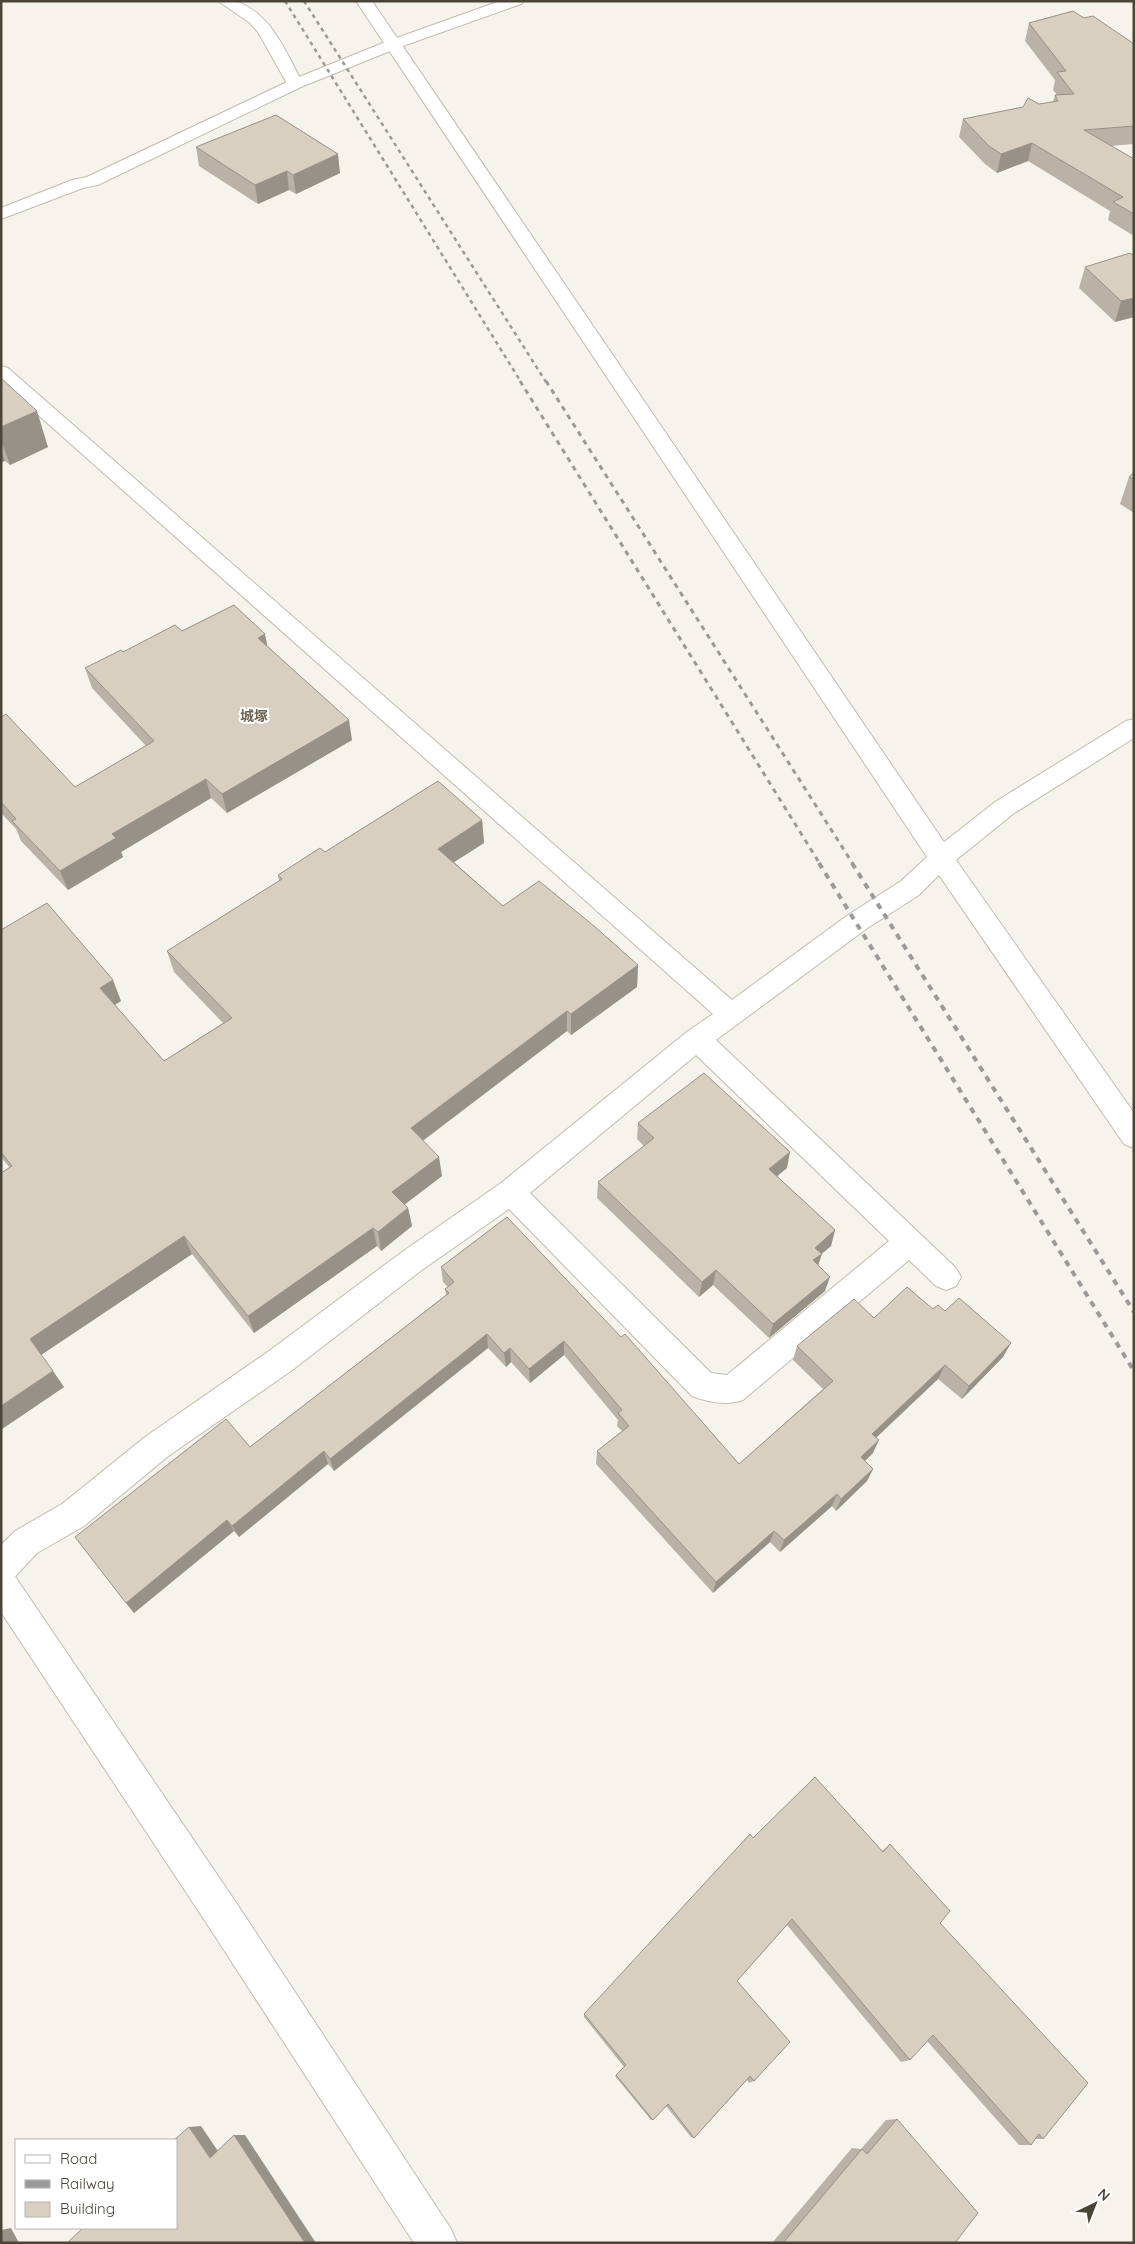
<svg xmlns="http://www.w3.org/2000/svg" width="1135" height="2244" font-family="Quicksand,'Noto Sans JP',sans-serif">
<rect width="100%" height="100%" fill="#f6f3ec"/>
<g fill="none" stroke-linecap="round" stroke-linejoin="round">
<defs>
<path id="minor" d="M 218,1 C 224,1 233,0 238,2 C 272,15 287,54 303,84 L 301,87 L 289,87 L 258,32 L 250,23 Z
M 356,1 L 372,1 L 944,842 L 995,802 L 1126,721 L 1134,719 L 1134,738 L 1013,814 L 956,860 L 1134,1113 L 1134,1148 L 1124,1144 L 939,875 L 919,895 L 866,929 L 716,1040 L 956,1268 L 961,1277 L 956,1286 L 946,1290 L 936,1286 L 909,1260 L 743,1400 C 727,1406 708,1402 692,1396 L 509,1209 L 422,1270 L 291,1371 L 167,1457 L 84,1526 L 37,1553 L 12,1580 L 1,1585 L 1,1545 L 15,1531 L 62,1504 L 145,1437 L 269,1351 L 402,1252 L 501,1183 L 688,1031 L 713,1014 L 1,382 L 1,366 L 8,368 L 732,1000 L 848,915 L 901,881 L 927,857 ZM 696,1055 L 889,1241 L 727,1375 L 711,1373 L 530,1193 Z"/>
<path id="tertiary" d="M 500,1 L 524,1 L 521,4 L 400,47 L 301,87 L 98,185 L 83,188 L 1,219 L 1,208 L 72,180 L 87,177 L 289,81 L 388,41 Z
M 1,1567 L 12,1572 L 237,1904 L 451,2229 L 457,2243 L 414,2243 L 211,1930 L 1,1612 Z"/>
</defs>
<use href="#minor" stroke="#c2bbae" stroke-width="2"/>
<use href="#tertiary" stroke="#c2bbae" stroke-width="2"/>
<use href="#minor" fill="#fff" fill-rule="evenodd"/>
<use href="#tertiary" fill="#fff" fill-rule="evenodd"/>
<path stroke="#9a9a9a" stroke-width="2.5" stroke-dasharray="4 4" stroke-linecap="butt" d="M 285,1 L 521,382
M 304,1 L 546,382"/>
<path stroke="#9a9a9a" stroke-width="3" stroke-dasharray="5 5" stroke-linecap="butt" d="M 520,381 L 820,864
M 546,381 L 853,864"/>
<path stroke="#9a9a9a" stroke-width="4" stroke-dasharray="6 6" stroke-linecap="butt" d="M 819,863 L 1134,1371
M 852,863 L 1134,1312"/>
</g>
<path fill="#bab2a6" d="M 1084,18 L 1134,44 L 1134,144 L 1110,146 L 1134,159 L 1134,236 L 1108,220 L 1110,211 L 1028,161 L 997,173 L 985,164 L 959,137 L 963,119 L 1053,102 L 1055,95 L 1057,95 L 1053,90 L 1055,80 L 1025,41 L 1029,23 Z
M 196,147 L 340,173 L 296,194 L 289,190 L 258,204 L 199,166 Z
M 1134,256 L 1134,317 L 1115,322 L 1079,288 L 1085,267 Z
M 1,378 L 48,447 L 10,465 L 5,461 L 1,462 Z
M 1134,473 L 1134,513 L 1120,504 L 1129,477 Z
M 182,631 L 268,646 L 352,740 L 227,813 L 211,798 L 121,852 L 123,857 L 68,890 L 21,841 L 16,829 L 1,813 L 1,717 L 75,787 L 146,746 L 92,688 L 85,668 L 123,652 Z
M 482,820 L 484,843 L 454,862 L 503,906 L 638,965 L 637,987 L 571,1035 L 567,1031 L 423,1141 L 442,1176 L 405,1204 L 408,1208 L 412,1226 L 381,1251 L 377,1246 L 254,1333 L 192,1254 L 41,1355 L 64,1387 L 2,1429 L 1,1427 L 1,1173 L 10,1168 L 1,1157 L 1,930 L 121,1001 L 115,1005 L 164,1061 L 223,1023 L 174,972 L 167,951 L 279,881 L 278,875 L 325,852 Z
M 638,1123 L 787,1168 L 777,1176 L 835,1230 L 831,1246 L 821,1254 L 818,1265 L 825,1291 L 769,1338 L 713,1285 L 699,1297 L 597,1198 L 598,1182 L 644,1146 L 637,1139 Z
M 507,1217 L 739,1464 L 823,1389 L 793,1360 L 797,1346 L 874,1318 L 933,1309 L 945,1311 L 1003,1357 L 962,1399 L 938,1379 L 876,1438 L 873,1453 L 865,1461 L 873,1469 L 867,1481 L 836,1511 L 832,1506 L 780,1552 L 770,1542 L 713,1593 L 596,1464 L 597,1451 L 622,1431 L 617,1426 L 618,1420 L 564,1355 L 530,1383 L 511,1362 L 506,1367 L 488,1348 L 334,1471 L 328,1464 L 239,1537 L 234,1531 L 134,1613 L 126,1603 L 250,1447 L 446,1295 L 445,1289 L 448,1287 L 443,1282 L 441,1267 Z
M 753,1838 L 882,1851 L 890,1844 L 940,1923 L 1043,2139 L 1035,2139 L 1031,2145 L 1019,2145 L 927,2041 L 910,2060 L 901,2062 L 787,1925 L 737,1981 L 754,2081 L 749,2083 L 747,2080 L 694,2138 L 691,2137 L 666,2106 L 653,2120 L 651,2120 L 615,2076 L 624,2067 L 584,2017 L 584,2014 Z
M 897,2119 L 955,2243 L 772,2243 L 852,2148 L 861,2149 L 886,2120 Z"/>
<path fill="#979187" d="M 1032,143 L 1028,161 L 997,173 L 1001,154 Z
M 338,154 L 340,173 L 296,194 L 293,175 Z
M 287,171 L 289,190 L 258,204 L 255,185 Z
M 1134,298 L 1134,317 L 1115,322 L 1121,301 Z
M 37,411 L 48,447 L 10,465 L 1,440 L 1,427 Z
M 1,451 L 5,461 L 1,462 Z
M 265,634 L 269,654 L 258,638 Z
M 349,720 L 352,740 L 227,813 L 222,794 Z
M 206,779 L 211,798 L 121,852 L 123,857 L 68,890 L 60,871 L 112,834 Z
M 482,820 L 484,843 L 440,871 L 438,849 Z
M 638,965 L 637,987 L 571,1035 L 571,1014 Z
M 113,980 L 121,1001 L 108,1009 L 100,988 Z
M 567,1011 L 567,1031 L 414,1147 L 411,1128 Z
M 790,1152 L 787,1168 L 766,1185 L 769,1169 Z
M 439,1157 L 442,1176 L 396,1211 L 392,1192 Z
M 408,1208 L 412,1226 L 381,1251 L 378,1232 Z
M 373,1228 L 377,1246 L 254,1333 L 248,1316 Z
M 835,1230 L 831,1246 L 811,1263 L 815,1248 Z
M 184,1236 L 192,1254 L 41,1355 L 30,1339 Z
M 822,1254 L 817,1269 L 813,1260 Z
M 716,1270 L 713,1285 L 699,1297 L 702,1282 Z
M 830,1277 L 825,1291 L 769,1338 L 773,1324 Z
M 487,1334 L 488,1348 L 334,1471 L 330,1459 Z
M 564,1341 L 564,1355 L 530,1383 L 529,1369 Z
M 1011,1343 L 1003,1357 L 962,1399 L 969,1386 Z
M 510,1348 L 511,1362 L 506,1367 L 504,1353 Z
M 945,1365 L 938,1379 L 866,1447 L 872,1434 Z
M 53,1371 L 64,1387 L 2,1429 L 1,1427 L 1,1406 Z
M 879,1440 L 873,1453 L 856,1469 L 861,1457 Z
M 324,1451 L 328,1464 L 239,1537 L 232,1526 Z
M 873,1469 L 867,1481 L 836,1511 L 841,1499 Z
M 837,1494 L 832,1506 L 780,1552 L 784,1540 Z
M 227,1520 L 234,1531 L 134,1613 L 126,1603 Z
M 774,1531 L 770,1542 L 713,1593 L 716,1582 Z
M 201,2126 L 222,2157 L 210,2158 L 189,2127 Z
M 234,2135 L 245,2135 L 316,2243 L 305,2243 Z
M 11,2228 L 19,2243 L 1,2243 L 1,2230 Z"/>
<path fill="#d8cfc1" stroke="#979187" d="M 1073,11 L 1084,18 L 1093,16 L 1134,44 L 1134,126 L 1084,130 L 1134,159 L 1134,214 L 1113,202 L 1123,197 L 1032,143 L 1001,154 L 989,146 L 963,119 L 1023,107 L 1028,98 L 1039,104 L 1058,101 L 1055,95 L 1074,94 L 1057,72 L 1066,71 L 1029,23 Z
M 276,115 L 338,154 L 293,175 L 287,171 L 255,185 L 196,147 Z
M 1130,253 L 1134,256 L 1134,298 L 1121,301 L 1085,267 Z
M 1,378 L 37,411 L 1,427 Z
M 1134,473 L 1134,479 L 1129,477 Z
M 234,605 L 265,634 L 258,638 L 349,720 L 222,794 L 206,779 L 112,834 L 116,838 L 60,871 L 12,821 L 16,819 L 1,802 L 1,717 L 6,714 L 75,787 L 154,741 L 85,668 L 121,650 L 123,652 L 175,625 L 182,631 Z
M 438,781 L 482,820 L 438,849 L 503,906 L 539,881 L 594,926 L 638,965 L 571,1014 L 567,1011 L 411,1128 L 439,1157 L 392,1192 L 408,1208 L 378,1232 L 373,1228 L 248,1316 L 184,1236 L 30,1339 L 53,1371 L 1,1406 L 1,1173 L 12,1166 L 1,1152 L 1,930 L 47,903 L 113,980 L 100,988 L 164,1061 L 232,1018 L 167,951 L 282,879 L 278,875 L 320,848 L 325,852 Z
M 704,1073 L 790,1152 L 769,1169 L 835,1230 L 815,1248 L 822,1254 L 813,1260 L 830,1277 L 773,1324 L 716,1270 L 702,1282 L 598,1182 L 654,1138 L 638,1123 Z
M 507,1217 L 621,1337 L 625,1334 L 739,1464 L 833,1381 L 797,1346 L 854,1299 L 874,1318 L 907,1287 L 933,1309 L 938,1305 L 945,1311 L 959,1298 L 1011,1343 L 969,1386 L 945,1365 L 872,1434 L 879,1440 L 861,1457 L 873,1469 L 841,1499 L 837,1494 L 784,1540 L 774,1531 L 716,1582 L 597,1451 L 629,1426 L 618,1413 L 622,1410 L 564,1341 L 529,1369 L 510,1348 L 504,1353 L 487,1334 L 330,1459 L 324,1451 L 232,1526 L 227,1520 L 126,1603 L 75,1537 L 226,1419 L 250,1447 L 449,1293 L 445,1289 L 454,1282 L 441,1267 Z
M 815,1777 L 883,1852 L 890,1844 L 950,1911 L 940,1923 L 1088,2083 L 1043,2139 L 1039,2134 L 1031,2145 L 933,2035 L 910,2060 L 792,1919 L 737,1981 L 790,2042 L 754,2081 L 750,2076 L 694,2138 L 668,2104 L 653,2120 L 616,2075 L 626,2065 L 584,2014 L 750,1834 L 753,1838 Z
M 897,2119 L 978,2213 L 955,2243 L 783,2243 L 862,2149 L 867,2154 Z
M 189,2127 L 210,2158 L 234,2135 L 305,2243 L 67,2243 L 83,2228 L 176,2228 L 176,2140 L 174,2140 Z"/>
<g text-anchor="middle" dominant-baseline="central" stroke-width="4" stroke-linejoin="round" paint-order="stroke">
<g font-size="14" font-weight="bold" fill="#6e6250" stroke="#fff">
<text x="254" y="716">城塚</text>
</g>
</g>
<rect width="1135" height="2244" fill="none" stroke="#4b4439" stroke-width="5"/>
<rect x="15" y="2139" width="162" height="90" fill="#ffffff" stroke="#b7b4b0"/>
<rect x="25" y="2155" width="25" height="8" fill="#ffffff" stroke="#b7b4b0"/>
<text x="60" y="2164" font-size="15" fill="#4b4439">Road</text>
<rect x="25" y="2180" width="25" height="8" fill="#9a9a9a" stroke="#b7b4b0"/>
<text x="60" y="2189" font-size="15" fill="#4b4439">Railway</text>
<rect x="25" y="2202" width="25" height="15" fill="#d8cfc1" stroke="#b7b4b0"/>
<text x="60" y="2214" font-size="15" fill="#4b4439">Building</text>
<g transform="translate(1095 2204) rotate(43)" stroke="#ffffff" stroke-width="4" paint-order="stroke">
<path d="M0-4L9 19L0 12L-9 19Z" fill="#4b4439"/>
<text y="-8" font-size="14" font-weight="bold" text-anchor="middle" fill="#4b4439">N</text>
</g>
</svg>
